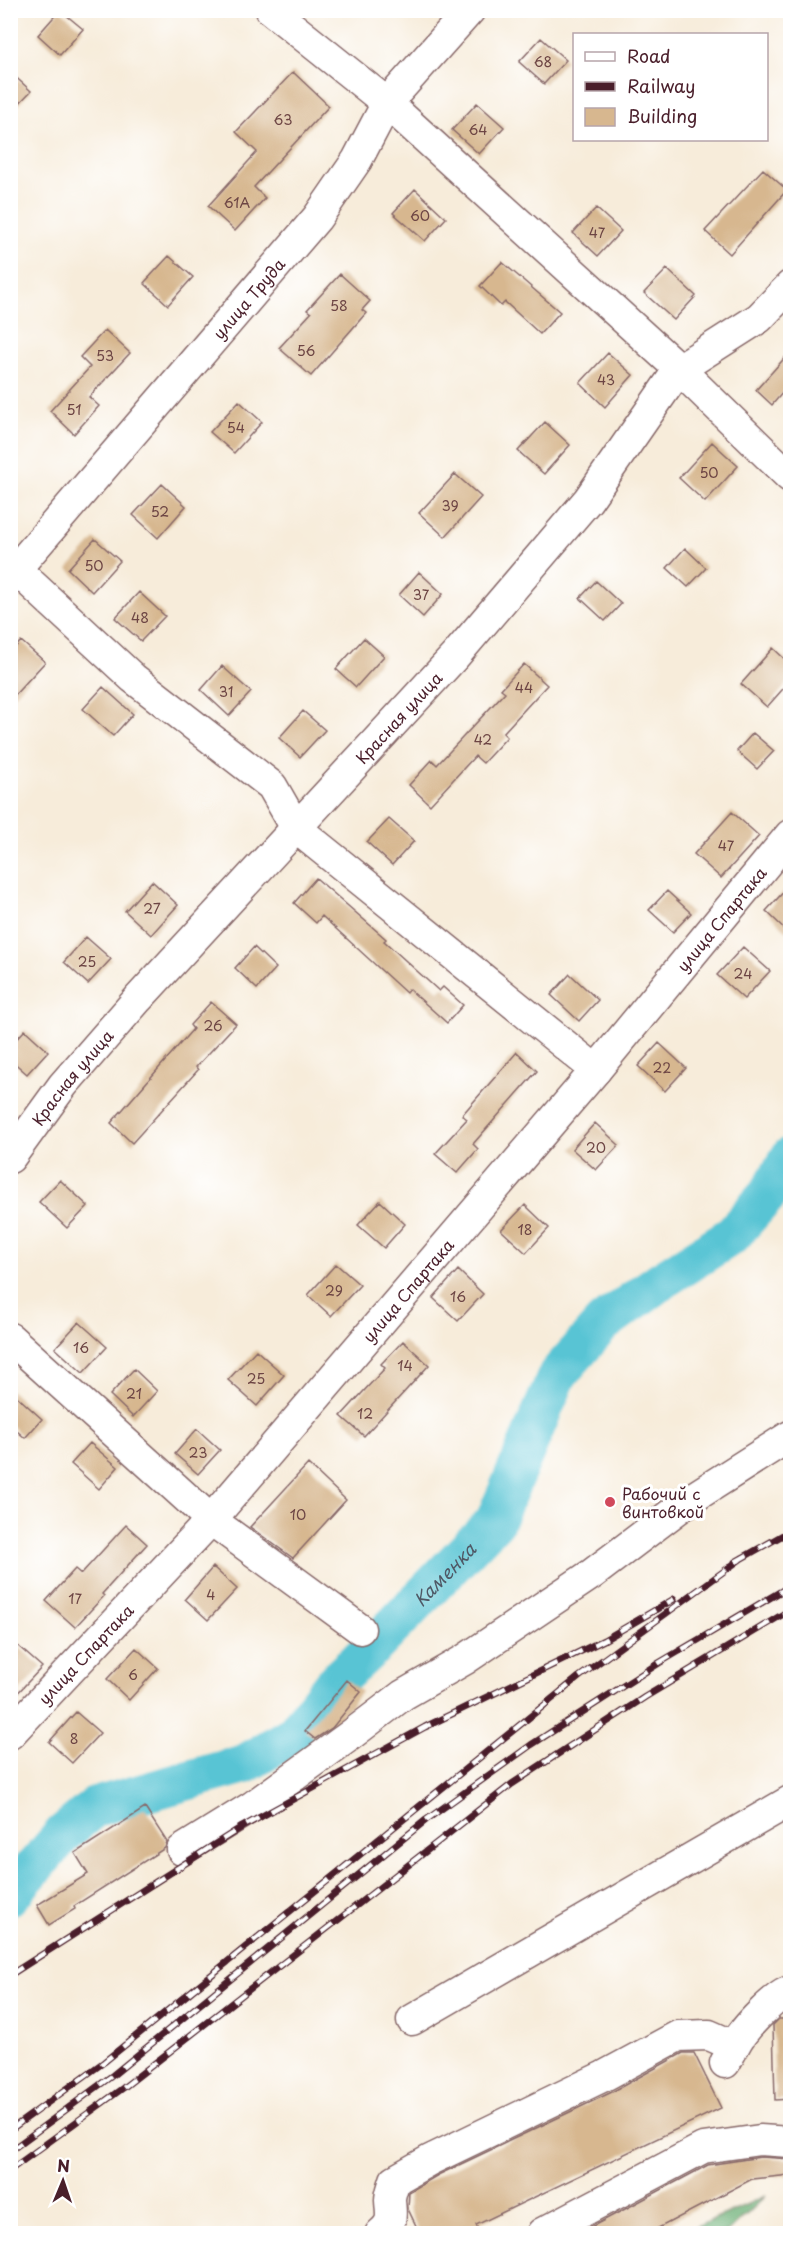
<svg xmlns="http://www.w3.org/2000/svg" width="801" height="2244" font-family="'Playpen Sans',sans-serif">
<rect width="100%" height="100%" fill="#fff"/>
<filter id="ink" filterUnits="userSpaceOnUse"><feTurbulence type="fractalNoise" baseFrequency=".0167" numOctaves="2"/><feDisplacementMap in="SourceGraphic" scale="12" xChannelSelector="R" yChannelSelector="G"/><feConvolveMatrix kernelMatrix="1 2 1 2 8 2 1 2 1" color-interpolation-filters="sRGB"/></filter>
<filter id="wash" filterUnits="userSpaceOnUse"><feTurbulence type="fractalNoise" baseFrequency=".008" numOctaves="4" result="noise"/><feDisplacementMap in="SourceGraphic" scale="24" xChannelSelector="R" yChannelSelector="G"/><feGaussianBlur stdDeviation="1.35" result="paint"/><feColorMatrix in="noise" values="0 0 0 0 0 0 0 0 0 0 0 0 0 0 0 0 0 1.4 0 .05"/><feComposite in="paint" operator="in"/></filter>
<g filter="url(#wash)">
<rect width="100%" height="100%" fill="#f7ecda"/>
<path fill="#6aae73" stroke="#5a664f" stroke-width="1.5" d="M 766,2196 L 727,2233 L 686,2233 L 707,2222 Z"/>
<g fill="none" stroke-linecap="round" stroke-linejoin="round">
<path stroke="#59c4d4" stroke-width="40" id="s1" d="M 10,1895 L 64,1833 L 95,1807 L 245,1764 L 294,1734 L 332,1685 L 376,1644 L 495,1521 L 558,1374 L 603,1323 L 662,1280 L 731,1236 L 769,1193 L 790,1157"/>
</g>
<g id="blocks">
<path fill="#d7b78f" d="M 60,10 L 83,29 L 60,55 L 38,35 Z
M 541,38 L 566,60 L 544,84 L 519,62 Z
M 10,72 L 31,91 L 10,113 Z
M 293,72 L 329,106 L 254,187 L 265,198 L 235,231 L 208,206 L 257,152 L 236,132 Z
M 477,103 L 504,127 L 479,154 L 452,130 Z
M 763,169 L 787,190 L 730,254 L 705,231 Z
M 415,189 L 446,218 L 425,241 L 393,213 Z
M 596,208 L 621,231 L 598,256 L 573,233 Z
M 169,256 L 193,277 L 168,305 L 144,283 Z
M 502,262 L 560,312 L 540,334 L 505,302 L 501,306 L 480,286 Z
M 667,269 L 696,296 L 674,320 L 644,293 Z
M 340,274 L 370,301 L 362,310 L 366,313 L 311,376 L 279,348 L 311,313 L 307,310 Z
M 105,330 L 130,353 L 89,397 L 99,406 L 74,434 L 50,411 L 90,367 L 80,357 Z
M 790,352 L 790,384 L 772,405 L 756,390 Z
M 608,353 L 633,375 L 605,407 L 580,383 Z
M 239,401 L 262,422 L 234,453 L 210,432 Z
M 545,422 L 570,445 L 544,474 L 518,451 Z
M 712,442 L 738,466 L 705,502 L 679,478 Z
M 455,474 L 481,497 L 445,537 L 419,513 Z
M 162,484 L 186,506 L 158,538 L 133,515 Z
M 95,539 L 120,561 L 92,592 L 68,569 Z
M 685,548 L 706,568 L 688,587 L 667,568 Z
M 419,572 L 443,594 L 423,617 L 399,595 Z
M 596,581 L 621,604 L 605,621 L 580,598 Z
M 139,592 L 165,616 L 141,641 L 115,618 Z
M 364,638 L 384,656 L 356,687 L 336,669 Z
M 21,641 L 45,662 L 10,700 L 10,653 Z
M 773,648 L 790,664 L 790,681 L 767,707 L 741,684 Z
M 524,664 L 547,685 L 503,733 L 507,737 L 483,763 L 475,756 L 430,805 L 409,785 L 432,760 L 437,765 L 505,692 L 501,689 Z
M 222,666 L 251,692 L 229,716 L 201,690 Z
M 103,687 L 133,714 L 113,736 L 83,709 Z
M 303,711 L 325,730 L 300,757 L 279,738 Z
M 753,733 L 774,751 L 757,769 L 737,751 Z
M 732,812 L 759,836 L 721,878 L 694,854 Z
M 389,819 L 414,841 L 392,865 L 367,842 Z
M 316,878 L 386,939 L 384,941 L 439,991 L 443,987 L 463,1005 L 447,1023 L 409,989 L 406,993 L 322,916 L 316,923 L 294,903 Z
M 152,881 L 178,905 L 151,935 L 125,911 Z
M 790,885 L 790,934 L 766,911 Z
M 667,891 L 691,913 L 673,932 L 649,910 Z
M 86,937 L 111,959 L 88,984 L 64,962 Z
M 254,947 L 276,968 L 257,989 L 235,968 Z
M 743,947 L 770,971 L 744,999 L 717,975 Z
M 570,974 L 598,1000 L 579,1021 L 551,995 Z
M 211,1002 L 236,1024 L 196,1067 L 198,1070 L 132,1143 L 111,1123 L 193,1029 L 190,1025 Z
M 25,1030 L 48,1051 L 27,1074 L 10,1059 L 10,1046 Z
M 659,1043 L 686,1068 L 665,1091 L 638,1066 Z
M 517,1052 L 537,1071 L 473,1144 L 478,1149 L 457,1173 L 435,1154 L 467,1119 L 462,1115 Z
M 595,1123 L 619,1145 L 596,1170 L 572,1149 Z
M 60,1180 L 88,1206 L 67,1228 L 39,1202 Z
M 380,1201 L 405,1224 L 384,1248 L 358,1225 Z
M 525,1205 L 549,1228 L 526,1253 L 501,1230 Z
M 336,1264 L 360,1285 L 331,1316 L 308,1295 Z
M 458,1270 L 483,1294 L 458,1321 L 433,1298 Z
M 79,1322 L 107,1347 L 83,1373 L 55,1348 Z
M 403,1341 L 429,1365 L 364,1436 L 341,1416 L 385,1368 L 381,1364 Z
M 256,1350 L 284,1375 L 257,1406 L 228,1380 Z
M 134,1369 L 157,1391 L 133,1417 L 110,1395 Z
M 10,1390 L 42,1419 L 25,1438 L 10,1425 Z
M 197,1429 L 220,1450 L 198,1474 L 175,1454 Z
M 90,1443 L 118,1467 L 99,1489 L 71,1464 Z
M 308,1464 L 346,1500 L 293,1558 L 250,1527 Z
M 126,1525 L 147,1544 L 102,1594 L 104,1596 L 75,1627 L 46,1601 L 75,1569 L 81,1574 Z
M 213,1567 L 237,1589 L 208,1620 L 185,1599 Z
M 10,1639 L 42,1667 L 10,1701 Z
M 136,1648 L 158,1668 L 129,1700 L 107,1679 Z
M 347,1680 L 361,1692 L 332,1728 L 315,1739 L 305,1731 Z
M 76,1712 L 100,1733 L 72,1763 L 49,1742 Z
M 145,1808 L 167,1842 L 165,1848 L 74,1906 L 75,1909 L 49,1925 L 37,1905 L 88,1874 L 75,1853 Z
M 779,2019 L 790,2019 L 790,2099 L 775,2100 L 773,2025 Z
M 683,2053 L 694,2053 L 721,2108 L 476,2225 L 480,2234 L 420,2234 L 408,2209 L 409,2192 L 438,2175 L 612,2092 Z
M 761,2157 L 790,2159 L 790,2175 L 752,2179 L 647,2234 L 578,2234 L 708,2165 Z"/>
</g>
</g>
<g filter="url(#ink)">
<use href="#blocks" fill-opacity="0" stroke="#876768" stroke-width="1.5"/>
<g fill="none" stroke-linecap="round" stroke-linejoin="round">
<defs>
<g id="minor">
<path d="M 271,10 L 387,103 L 679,369 L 790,477"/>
<path d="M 10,564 L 133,678 L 272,786 L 296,828 L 596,1070"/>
<path id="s2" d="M 10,576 L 317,218 L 357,160 L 387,103 L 470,10"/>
<path id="s3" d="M 10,1158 L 63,1085 L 138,999 L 455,656 L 588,500 L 679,369 L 759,318 L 790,286"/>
<path d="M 10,1338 L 211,1520 L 360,1629"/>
<path id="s4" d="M 10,1734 L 211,1520 L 596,1070 L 790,835"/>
<path d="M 182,1850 L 253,1806 L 348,1737 L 403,1695 L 464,1660 L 592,1574 L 691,1499 L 790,1436"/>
<path d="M 412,2020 L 790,1801"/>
<path d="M 725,2063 C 730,2055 734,2046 739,2038 C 748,2025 776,1995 790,1991"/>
<path d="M 542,2233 L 703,2148 L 760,2140 L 790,2142"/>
<path d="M 380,2234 C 394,2222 391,2217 390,2200 C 390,2194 393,2187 395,2180 L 430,2160 L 604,2076 L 678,2036 L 709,2035 L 734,2046"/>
</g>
</defs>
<use href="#minor" stroke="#876768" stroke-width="33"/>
<use href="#minor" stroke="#fff" stroke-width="30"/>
<defs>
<path id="rail" d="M 735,1562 L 790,1531
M 10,1975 L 242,1827 L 425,1727 L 604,1640 L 674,1599
M 10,2130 L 104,2062 L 579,1677 L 742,1558
M 10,2151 L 113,2075 L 426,1820 L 531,1745 L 659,1663 L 790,1586
M 10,2170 L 123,2088 L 512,1784 L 645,1697 L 790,1610"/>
</defs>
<use href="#rail" stroke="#4a1f2b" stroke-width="7"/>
<use href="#rail" stroke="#fff" stroke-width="4.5" stroke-dasharray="14" stroke-linecap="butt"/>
</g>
</g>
<circle fill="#d1495b" stroke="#fff" stroke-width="2" cx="610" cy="1502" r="6"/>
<g text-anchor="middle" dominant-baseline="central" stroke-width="6" stroke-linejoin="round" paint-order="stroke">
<g font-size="14" fill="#6d4544">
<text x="543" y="61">68</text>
<text x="283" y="119">63</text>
<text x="478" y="129">64</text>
<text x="237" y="202">61А</text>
<text x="420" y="215">60</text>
<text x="597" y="232">47</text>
<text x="339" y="305">58</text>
<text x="306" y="350">56</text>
<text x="105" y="355">53</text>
<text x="606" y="379">43</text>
<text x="74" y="409">51</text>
<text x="236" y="427">54</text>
<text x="709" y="472">50</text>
<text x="450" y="505">39</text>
<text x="160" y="511">52</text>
<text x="94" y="565">50</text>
<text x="421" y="594">37</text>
<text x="140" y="617">48</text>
<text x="524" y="687">44</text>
<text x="226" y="691">31</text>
<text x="483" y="739">42</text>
<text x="726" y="845">47</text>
<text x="152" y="908">27</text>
<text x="87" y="961">25</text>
<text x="743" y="973">24</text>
<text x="213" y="1025">26</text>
<text x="662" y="1067">22</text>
<text x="596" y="1147">20</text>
<text x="525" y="1229">18</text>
<text x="334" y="1290">29</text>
<text x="458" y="1296">16</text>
<text x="81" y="1347">16</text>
<text x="405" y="1365">14</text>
<text x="256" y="1378">25</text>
<text x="134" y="1393">21</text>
<text x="365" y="1413">12</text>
<text x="198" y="1452">23</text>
<text x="298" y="1514">10</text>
<text x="211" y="1594">4</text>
<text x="75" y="1598">17</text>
<text x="133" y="1674">6</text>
<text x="74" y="1738">8</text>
</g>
<g font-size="16" fill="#4a1f2b" stroke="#fff">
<text stroke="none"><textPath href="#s2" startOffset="366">улица Труда</textPath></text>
<text stroke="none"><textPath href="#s3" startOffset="588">Красная улица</textPath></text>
<text stroke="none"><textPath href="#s4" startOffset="1082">улица Спартака</textPath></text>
<text stroke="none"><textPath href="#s3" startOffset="102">Красная улица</textPath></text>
<text stroke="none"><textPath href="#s4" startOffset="596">улица Спартака</textPath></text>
<text stroke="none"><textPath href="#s4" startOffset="110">улица Спартака</textPath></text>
</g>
<g font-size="16" fill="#4a1f2b" stroke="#fff" text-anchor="start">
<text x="622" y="1493">Рабочий с<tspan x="622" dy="18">винтовкой</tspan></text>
</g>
<g font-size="18" font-style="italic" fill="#4f5966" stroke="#fff">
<text stroke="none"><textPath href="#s1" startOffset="556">Каменка</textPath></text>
</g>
</g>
<rect width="801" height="2244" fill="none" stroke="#fff" stroke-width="36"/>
<rect x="573" y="33" width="195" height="108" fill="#ffffff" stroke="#b7a5aa" stroke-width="1.5"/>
<rect x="585" y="52" width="30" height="9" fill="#ffffff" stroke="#b7a5aa" stroke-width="1.5"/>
<text x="627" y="63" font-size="18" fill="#4a1f2b">Road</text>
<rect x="585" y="82" width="30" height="9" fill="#4a1f2b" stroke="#b7a5aa" stroke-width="1.5"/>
<text x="627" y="93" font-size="18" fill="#4a1f2b">Railway</text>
<rect x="585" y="108" width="30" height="18" fill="#d7b78f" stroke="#b7a5aa" stroke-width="1.5"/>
<text x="627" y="123" font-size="18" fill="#4a1f2b">Building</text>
<g transform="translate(63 2181) rotate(2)" stroke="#ffffff" stroke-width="4.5" paint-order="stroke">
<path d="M0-4.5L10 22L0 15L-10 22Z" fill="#4a1f2b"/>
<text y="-9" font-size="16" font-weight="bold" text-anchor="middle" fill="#4a1f2b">N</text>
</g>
</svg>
